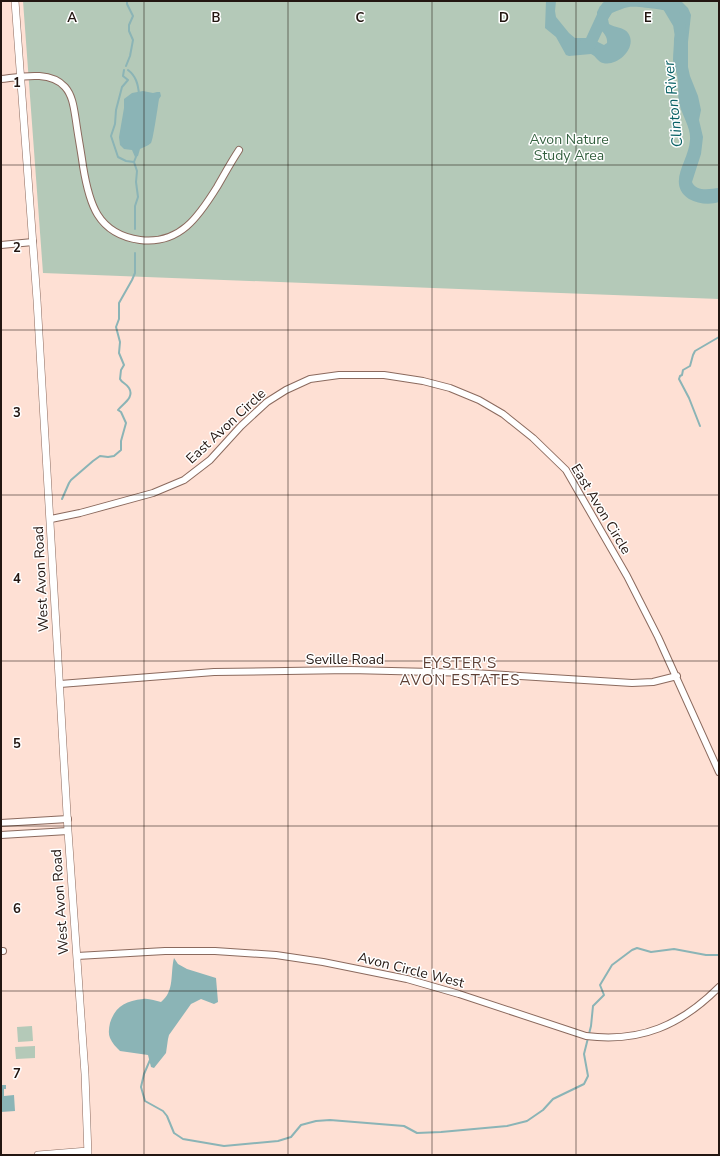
<svg xmlns="http://www.w3.org/2000/svg" width="720" height="1156" font-family="'Nunito Sans',sans-serif">
<rect width="100%" height="100%" fill="#fee0d4"/>
<path fill="#b4c9b8" d="M 23,1 L 719,1 L 719,299 L 43,273 Z
M 32,1026 L 33,1041 L 18,1042 L 17,1027 Z
M 35,1046 L 35,1058 L 16,1059 L 15,1047 Z"/>
<path fill="#8bb4b6" d="M 546,1 L 556,1 L 555,11 L 556,17 L 569,33 L 575,38 L 590,38 L 604,45 L 607,43 C 608,35 601,31 597,26 L 597,12 L 600,6 L 608,1 L 681,1 L 688,8 L 691,15 L 688,42 L 688,67 L 690,76 L 698,96 L 701,110 L 699,120 L 703,137 L 701,154 L 692,182 C 696,192 710,189 719,188 L 719,202 C 710,205 698,204 689,199 C 666,183 689,161 690,140 C 691,128 683,117 680,106 C 677,98 679,89 678,81 C 678,74 674,68 673,60 C 673,54 674,46 674,39 C 675,31 682,20 674,13 C 669,10 635,6 629,7 C 623,8 617,11 612,13 L 608,19 L 609,24 C 615,28 624,27 628,33 C 638,47 618,67 603,63 C 598,62 596,56 591,54 L 569,56 L 566,55 L 556,37 L 545,28 Z
M 143,91 L 153,93 L 157,92 L 160,92 L 161,96 L 159,99 C 158,105 153,141 151,143 C 148,146 143,147 140,149 L 138,156 L 135,157 L 132,150 L 124,149 L 120,145 L 119,137 L 124,108 L 124,99 L 132,93 Z
M 174,958 L 178,964 L 187,969 L 216,978 L 218,1002 L 214,1004 L 201,999 L 191,1004 L 169,1035 L 168,1039 L 166,1053 L 154,1068 L 151,1067 L 148,1055 L 120,1051 C 116,1047 112,1043 110,1038 C 108,1033 109,1028 110,1023 C 115,1007 125,1001 143,999 C 149,998 155,1001 161,1002 C 175,991 170,973 174,958 Z
M 1,1085 L 6,1085 L 6,1089 L 4,1089 L 4,1096 L 14,1095 L 15,1111 L 1,1112 Z"/>
<g fill="none" stroke-linecap="round" stroke-linejoin="round">
<path stroke="#8bb4b6" stroke-width="2" d="M 126,66 L 130,56 L 133,40 L 129,31 L 129,25 L 133,16 L 127,4 L 127,1
M 124,70 L 123,76 L 128,80 L 122,87 L 116,110 L 115,124 L 111,136 L 118,157 L 126,161 L 134,162 L 137,171 L 136,182 L 138,197 L 135,206 L 135,229
M 128,70 C 136,76 138,84 139,94
M 134,162 L 137,154
M 700,426 L 689,398 L 679,379 L 680,376 L 682,375 L 683,370 L 690,366 L 693,355 L 695,351 L 719,337
M 62,499 L 69,483 L 71,480 L 93,461 L 100,456 L 108,457 L 114,456 L 121,450 L 121,441 L 126,423 L 121,412 L 118,410 C 122,404 135,398 129,388 C 127,384 122,383 120,379 L 121,370 L 124,365 L 119,353 L 120,342 L 116,327 L 119,319 L 119,303 L 132,280 L 135,273 L 135,253
M 150,1060 L 144,1074 L 141,1087 L 145,1101 L 163,1111 L 167,1116 L 174,1133 L 183,1139 L 224,1146 L 278,1141 L 291,1137 L 301,1125 L 316,1121 L 330,1120 L 404,1126 L 417,1133 L 441,1132 L 507,1126 L 527,1121 L 543,1110 L 553,1099 L 584,1084 L 588,1076 L 584,1054 L 591,1026 L 593,1006 L 604,995 L 600,985 L 612,965 L 632,950 L 637,948 L 651,952 L 674,949 L 706,955 L 719,955"/>
<path stroke="#8bb4b6" stroke-width="12" d="M 650,1 L 667,4 L 679,24 L 681,37
M 581,46 L 589,46 L 607,7 L 622,1"/>
<defs>
<path id="minor" d="M 1,79 C 20,77 50,70 65,87 C 73,96 74,109 76,121 C 78,136 81,151 83,166 C 89,203 97,234 140,240 C 180,245 199,216 217,187 C 224,175 231,162 239,150
M 1,245 L 33,242
M 51,519 L 80,513 L 153,493 L 184,480 L 210,460 L 241,426 L 267,402 L 286,390 L 310,379 L 339,375 L 384,375 L 423,381 L 450,388 L 479,400 L 503,414 L 533,438 L 566,470 L 627,576 L 658,637 L 719,772
M 60,684 L 214,672 L 350,670 L 473,673 L 632,683 L 653,682 L 677,676
M 1,823 L 68,819
M 1,835 L 68,831
M 1,951 L 3,951
M 77,956 L 165,951 L 215,951 L 276,955 L 323,962 L 407,979 L 459,994 L 586,1036 C 641,1043 681,1025 719,987"/>
<path id="tertiary" d="M 15,1 L 37,300 L 68,831 L 85,1074 L 88,1155
M 38,1155 L 88,1151"/>
</defs>
<use href="#minor" stroke="#8b6a5e" stroke-width="8"/>
<use href="#tertiary" stroke="#8b6a5e" stroke-width="8"/>
<use href="#minor" stroke="#fff" stroke-width="6"/>
<use href="#tertiary" stroke="#fff" stroke-width="7"/>
</g>
<path fill="none" stroke="#231611" stroke-width="1" stroke-opacity="0.55" d="M 144,1 L 144,1155M 288,1 L 288,1155M 432,1 L 432,1155M 576,1 L 576,1155M 1,165 L 719,165M 1,330 L 719,330M 1,495 L 719,495M 1,661 L 719,661M 1,826 L 719,826M 1,991 L 719,991"/>
<g text-anchor="middle" dominant-baseline="central" stroke-width="3" stroke-linejoin="round" paint-order="stroke">
<g font-size="14" fill="#34603f" stroke="#fff">
<text x="569" y="139">Avon Nature<tspan x="569" dy="16">Study Area</tspan></text>
</g>
<g font-size="14" fill="#231611" stroke="#fff">
<text transform="translate(226 426) rotate(-43)">East Avon Circle</text>
<text transform="translate(601 509) rotate(59)">East Avon Circle</text>
<text transform="translate(41 579) rotate(-93)">West Avon Road</text>
<text x="345" y="659">Seville Road</text>
<text transform="translate(60 902) rotate(-94)">West Avon Road</text>
<text transform="translate(411 970) rotate(14)">Avon Circle West</text>
</g>
<g font-size="15" font-style="italic" fill="#096165" stroke="#fff">
<text transform="translate(673 104) rotate(-96)">Clinton River</text>
</g>
<g font-size="15" letter-spacing="1" fill="#5e4035" stroke="#fff">
<text x="460" y="663">EYSTER'S<tspan x="460" dy="17">AVON ESTATES</tspan></text>
</g>
</g>
<g font-size="13" text-anchor="middle" font-weight="bold" fill="#231611" stroke="#fff" stroke-width="3" stroke-linejoin="round" paint-order="stroke">
<text x="72" y="22">A</text>
<text x="216" y="22">B</text>
<text x="360" y="22">C</text>
<text x="504" y="22">D</text>
<text x="648" y="22">E</text>
<text x="17" y="87">1</text>
<text x="17" y="252">2</text>
<text x="17" y="417">3</text>
<text x="17" y="583">4</text>
<text x="17" y="748">5</text>
<text x="17" y="913">6</text>
<text x="17" y="1078">7</text>
</g>
<rect width="720" height="1156" fill="none" stroke="#231611" stroke-width="4"/>
</svg>
